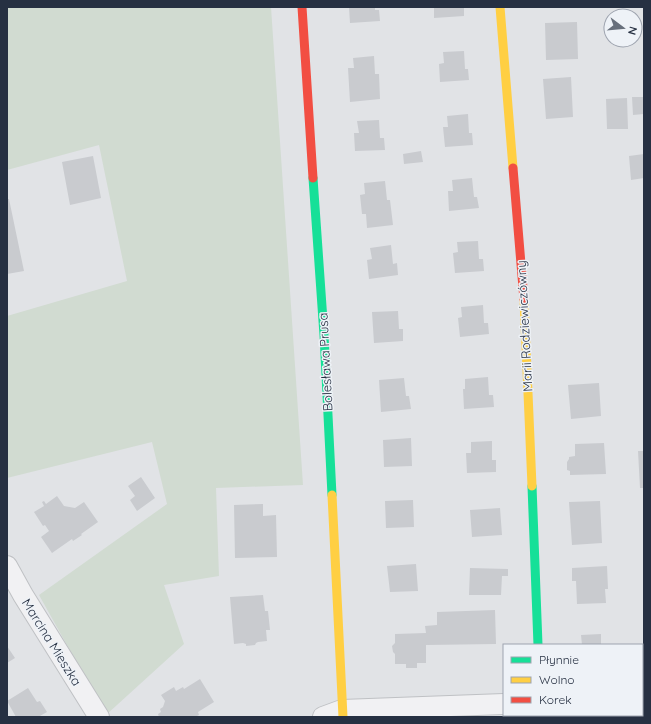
<svg xmlns="http://www.w3.org/2000/svg" width="651" height="724" font-family="Quicksand,sans-serif">
<rect width="100%" height="100%" fill="#e1e3e6"/>
<path fill="#d1dbd1" d="M 7,7 L 271,7 L 303,485 L 216,488 L 219,576 L 164,585 L 184,644 L 106,715 L 39,595 L 167,504 L 152,442 L 7,478 L 7,316 L 127,281 L 99,145 L 7,170 Z"/>
<path fill="#c9cbcf" d="M 349,7 L 375,7 L 375,10 L 379,10 L 380,21 L 350,23 Z
M 434,7 L 464,7 L 464,16 L 434,18 Z
M 577,22 L 578,59 L 546,60 L 545,23 Z
M 464,51 L 465,69 L 468,69 L 469,80 L 440,82 L 439,64 L 444,63 L 443,52 Z
M 374,56 L 375,74 L 379,74 L 380,99 L 350,102 L 348,68 L 354,68 L 353,58 Z
M 571,77 L 573,117 L 546,119 L 543,79 Z
M 632,97 L 644,97 L 644,114 L 633,115 Z
M 627,98 L 628,129 L 607,129 L 606,99 Z
M 468,114 L 469,133 L 472,133 L 473,145 L 445,147 L 443,127 L 448,127 L 447,116 Z
M 379,120 L 380,138 L 384,138 L 385,150 L 355,151 L 354,133 L 359,133 L 357,121 Z
M 421,151 L 423,162 L 404,164 L 403,154 Z
M 644,154 L 644,178 L 631,180 L 629,156 Z
M 93,156 L 101,198 L 70,205 L 62,162 Z
M 472,178 L 474,197 L 477,197 L 479,208 L 449,211 L 448,191 L 453,191 L 452,180 Z
M 385,181 L 387,200 L 390,200 L 393,225 L 367,228 L 366,214 L 362,214 L 360,195 L 365,194 L 364,183 Z
M 7,199 L 9,199 L 24,271 L 7,274 Z
M 478,241 L 479,259 L 483,259 L 484,271 L 455,273 L 453,253 L 458,252 L 457,242 Z
M 391,245 L 393,264 L 397,263 L 398,275 L 369,279 L 367,260 L 372,259 L 370,248 Z
M 483,305 L 484,323 L 488,323 L 489,334 L 460,337 L 458,318 L 462,317 L 461,307 Z
M 398,311 L 399,329 L 403,329 L 403,341 L 374,343 L 372,312 Z
M 488,377 L 489,395 L 493,395 L 494,407 L 464,409 L 463,389 L 465,389 L 465,379 Z
M 404,378 L 406,396 L 409,396 L 411,409 L 381,412 L 379,380 Z
M 599,383 L 601,416 L 571,419 L 568,385 Z
M 411,438 L 412,466 L 384,467 L 383,440 Z
M 492,441 L 492,460 L 496,460 L 496,472 L 467,473 L 466,453 L 471,453 L 471,442 Z
M 604,443 L 606,474 L 570,475 L 570,471 L 567,470 L 567,462 L 569,459 L 569,457 L 575,456 L 575,444 Z
M 638,451 L 644,451 L 644,488 L 640,488 Z
M 141,477 L 155,498 L 137,511 L 130,500 L 135,496 L 128,486 Z
M 57,496 L 64,506 L 75,508 L 84,502 L 98,522 L 81,534 L 82,535 L 73,541 L 72,539 L 52,553 L 41,537 L 49,531 L 45,525 L 43,526 L 34,512 L 44,506 L 42,502 L 44,501 L 46,504 Z
M 413,500 L 414,527 L 386,528 L 385,501 Z
M 600,501 L 602,543 L 572,545 L 569,502 Z
M 263,504 L 263,516 L 276,515 L 277,557 L 235,558 L 234,505 Z
M 500,508 L 502,535 L 472,537 L 470,510 Z
M 416,564 L 418,591 L 390,592 L 387,566 Z
M 607,566 L 608,589 L 605,589 L 606,603 L 577,604 L 576,581 L 572,581 L 572,568 Z
M 470,568 L 508,569 L 508,576 L 502,576 L 501,595 L 469,595 Z
M 263,595 L 265,611 L 268,611 L 270,630 L 266,630 L 267,641 L 258,642 L 256,643 L 255,645 L 246,646 L 246,644 L 243,643 L 234,644 L 230,597 Z
M 495,610 L 496,644 L 426,645 L 426,663 L 417,663 L 417,668 L 406,668 L 406,664 L 395,664 L 395,654 L 393,652 L 392,646 L 395,643 L 395,634 L 426,633 L 425,626 L 437,625 L 437,612 Z
M 601,634 L 601,645 L 582,645 L 581,635 Z
M 7,646 L 15,658 L 7,663 Z
M 200,679 L 214,702 L 198,712 L 199,715 L 195,717 L 159,717 L 158,714 L 161,712 L 160,709 L 163,707 L 165,701 L 161,695 L 174,687 L 176,691 L 183,687 L 184,689 Z
M 28,688 L 37,702 L 40,701 L 47,712 L 38,717 L 16,717 L 7,701 Z"/>
<g fill="none" stroke-linecap="round" stroke-linejoin="round">
<defs>
<path id="street" d="M 7,566 L 23,595 L 99,717
M 539,715 L 539,717
M 323,717 L 342,710 L 504,704"/>
</defs>
<use href="#street" stroke="#bfc1c4" stroke-width="22"/>
<use href="#street" stroke="#f1f1f3" stroke-width="20"/>
<path stroke="#16e098" stroke-width="9" d="M 313,178 L 324,335 L 332,495
M 532,486 L 538,645"/>
<path stroke="#ffcf43" stroke-width="9" d="M 500,7 L 513,168
M 524,300 L 532,486
M 332,495 L 343,717"/>
<path stroke="#f24e42" stroke-width="9" d="M 302,7 L 313,178
M 513,168 L 524,300"/>
</g>
<g text-anchor="middle" dominant-baseline="central" stroke-width="3" stroke-linejoin="round" paint-order="stroke">
<g font-size="13" fill="#263042" stroke="#eef2f7">
<text transform="translate(524 326) rotate(-93)">Marii Rodziewiczówny</text>
<text transform="translate(325 362) rotate(-93)">Bolesława Prusa</text>
<text transform="translate(52 642) rotate(58)">Marcina Mieszka</text>
</g>
</g>
<rect width="651" height="724" fill="none" stroke="#263042" stroke-width="16"/>
<rect x="503" y="644" width="140" height="72" fill="#eef2f7" stroke="#9ea4af"/>
<rect x="511" y="657" width="20" height="6" fill="#16e098" stroke="#9ea4af"/>
<text x="539" y="664" font-size="12" fill="#263042">Płynnie</text>
<rect x="511" y="677" width="20" height="6" fill="#ffcf43" stroke="#9ea4af"/>
<text x="539" y="684" font-size="12" fill="#263042">Wolno</text>
<rect x="511" y="697" width="20" height="6" fill="#f24e42" stroke="#9ea4af"/>
<text x="539" y="704" font-size="12" fill="#263042">Korek</text>
<g transform="translate(623 28) rotate(106)"><circle r="19" fill="#eef2f7" stroke="#9ea4af"/>
<path d="M0-3L7 15L0 10L-7 15Z" fill="#676f7b"/>
<text y="-6" font-size="11" font-weight="bold" text-anchor="middle" fill="#263042">N</text>
</g>
</svg>
